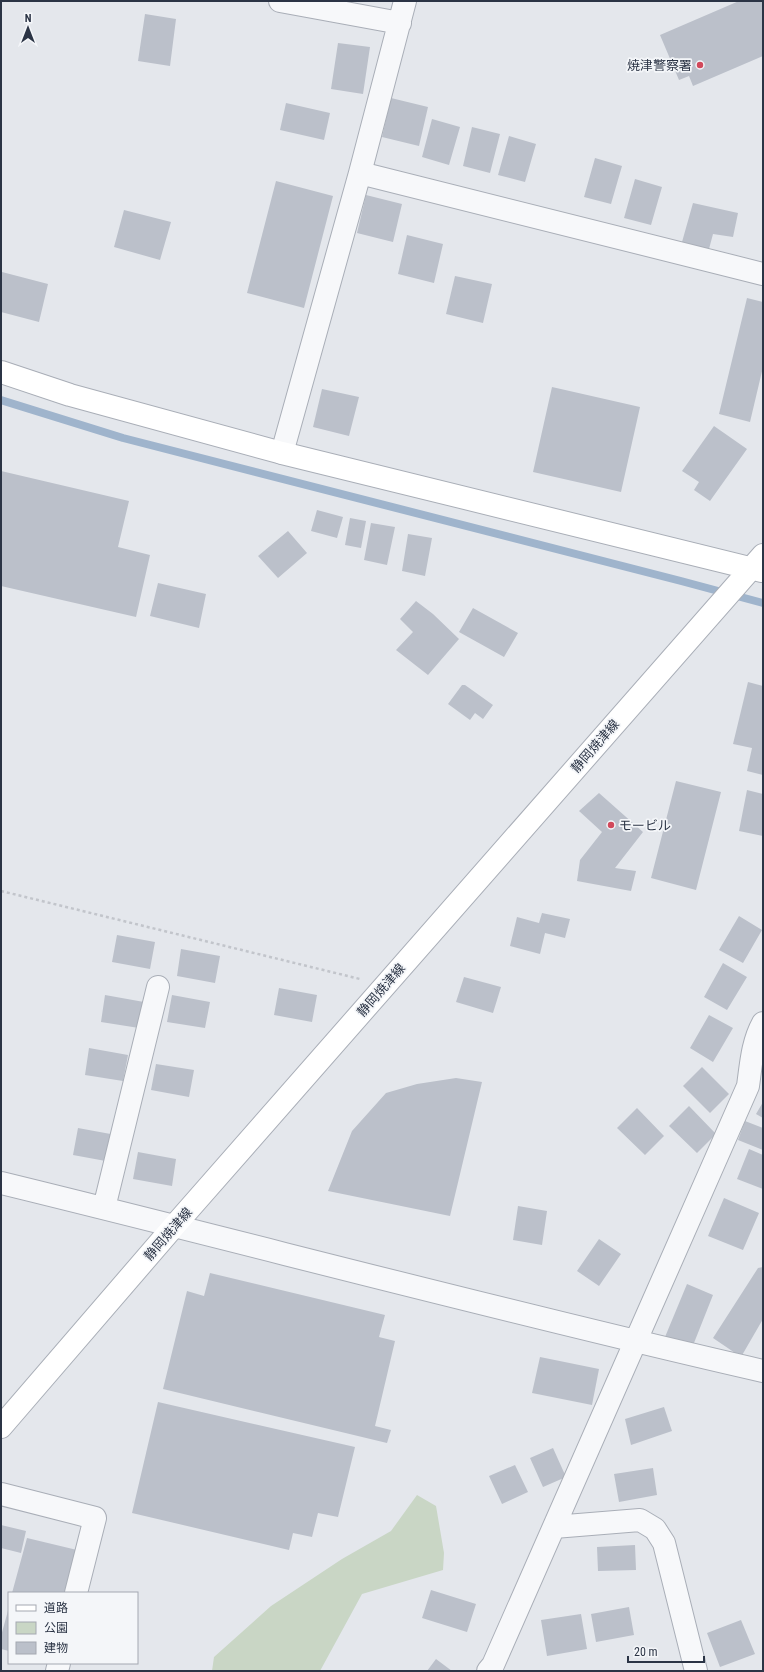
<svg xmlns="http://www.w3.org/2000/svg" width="764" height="1672" font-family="'Roboto Condensed','Noto Sans JP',sans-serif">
<rect width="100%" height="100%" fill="#e4e7ec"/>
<path fill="#c9d6c5" d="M 417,1495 L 436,1506 L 444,1553 L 443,1570 L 362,1594 L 320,1671 L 212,1671 L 214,1657 L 271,1606 L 342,1559 L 391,1531 Z"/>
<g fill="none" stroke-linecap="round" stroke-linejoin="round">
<path stroke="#9fb4cc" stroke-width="8" d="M 1,400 L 123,438 L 681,581 L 763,603"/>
</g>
<path fill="#bbc0ca" d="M 739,1 L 763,1 L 763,56 L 693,86 L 689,76 L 679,80 L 660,35 Z
M 145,14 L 176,19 L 170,66 L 138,61 Z
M 338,43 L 370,47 L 363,94 L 331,89 Z
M 391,98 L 428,107 L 419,146 L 382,137 Z
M 286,103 L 330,113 L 324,140 L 280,130 Z
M 432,119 L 460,127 L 449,165 L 422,157 Z
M 472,127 L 500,134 L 490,173 L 463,166 Z
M 509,136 L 536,144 L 525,182 L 498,175 Z
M 595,158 L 622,166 L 611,204 L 584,197 Z
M 635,179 L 662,187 L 651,225 L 624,218 Z
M 276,181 L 333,196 L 304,308 L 247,293 Z
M 366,195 L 402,204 L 393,242 L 357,233 Z
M 693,203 L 738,213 L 733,237 L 713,234 L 709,249 L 682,242 Z
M 124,210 L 171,222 L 160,260 L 114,247 Z
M 407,235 L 443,244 L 434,283 L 398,274 Z
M 2,272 L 48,284 L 39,322 L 1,312 Z
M 455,276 L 492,284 L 483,323 L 446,314 Z
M 747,298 L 763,302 L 763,367 L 750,422 L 719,414 Z
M 552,387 L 640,407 L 621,492 L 533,472 Z
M 322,389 L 359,397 L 349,436 L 313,427 Z
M 714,426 L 747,449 L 710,501 L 694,490 L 699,482 L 682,471 Z
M 1,471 L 129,501 L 118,547 L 150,555 L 136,617 L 1,586 Z
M 317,510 L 343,517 L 337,538 L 311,531 Z
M 350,518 L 366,521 L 361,548 L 345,545 Z
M 371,523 L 395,527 L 387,565 L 364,560 Z
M 288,531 L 307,553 L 278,578 L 258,556 Z
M 408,534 L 432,538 L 425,576 L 402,571 Z
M 158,583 L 206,594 L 199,628 L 150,616 Z
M 416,601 L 433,614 L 459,639 L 428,675 L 396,650 L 413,632 L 400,619 Z
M 473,608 L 518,633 L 504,657 L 459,632 Z
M 748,682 L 763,686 L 763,775 L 747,771 L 752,748 L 733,744 Z
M 462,685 L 465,685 L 493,705 L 483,719 L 475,713 L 470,720 L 448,704 Z
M 676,781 L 721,792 L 696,890 L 651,878 Z
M 747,790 L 763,794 L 763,836 L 739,831 Z
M 599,793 L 643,832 L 615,868 L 636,871 L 631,891 L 577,881 L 580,860 L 602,832 L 579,811 Z
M 542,913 L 570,919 L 565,938 L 545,933 L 540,954 L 510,946 L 517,917 L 539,923 Z
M 739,916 L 762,930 L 743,963 L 719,950 Z
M 117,935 L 155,942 L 150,969 L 112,962 Z
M 181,949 L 220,956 L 215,983 L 177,976 Z
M 723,963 L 747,977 L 727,1010 L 704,997 Z
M 464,977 L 501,987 L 493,1013 L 456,1002 Z
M 279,988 L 317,995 L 312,1022 L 274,1015 Z
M 105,995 L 144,1002 L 139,1028 L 101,1022 Z
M 172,995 L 210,1002 L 205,1028 L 167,1022 Z
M 709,1015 L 733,1028 L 713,1062 L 690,1048 Z
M 89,1048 L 128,1055 L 123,1081 L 85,1075 Z
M 156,1064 L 194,1070 L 189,1097 L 151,1090 Z
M 702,1067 L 729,1094 L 710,1113 L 683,1086 Z
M 456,1078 L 482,1082 L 450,1216 L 328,1191 L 352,1131 L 386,1093 L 417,1084 Z
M 763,1102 L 763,1118 L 756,1114 Z
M 689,1106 L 716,1134 L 697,1153 L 669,1126 Z
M 637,1108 L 664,1136 L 645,1155 L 617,1128 Z
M 745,1121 L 763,1128 L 763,1150 L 738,1140 Z
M 78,1128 L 116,1135 L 111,1162 L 73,1155 Z
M 749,1149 L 763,1155 L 763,1189 L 737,1179 Z
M 138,1152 L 176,1159 L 172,1186 L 133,1179 Z
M 724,1198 L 759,1213 L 743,1250 L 708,1236 Z
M 518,1206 L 547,1211 L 542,1245 L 513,1240 Z
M 599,1239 L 621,1254 L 599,1286 L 577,1271 Z
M 763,1267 L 763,1319 L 741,1357 L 713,1338 L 758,1268 Z
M 210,1273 L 385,1315 L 379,1337 L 395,1341 L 375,1426 L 391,1430 L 387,1443 L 163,1389 L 187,1291 L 204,1296 Z
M 687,1284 L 713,1295 L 692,1348 L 665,1337 Z
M 540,1357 L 599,1369 L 592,1405 L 532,1393 Z
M 158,1402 L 355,1447 L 338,1517 L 318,1513 L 312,1537 L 293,1533 L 289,1550 L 132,1513 Z
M 664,1407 L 672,1431 L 631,1445 L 625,1419 Z
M 553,1448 L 566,1477 L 543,1487 L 530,1458 Z
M 515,1465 L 528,1492 L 502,1504 L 489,1476 Z
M 653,1468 L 657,1495 L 619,1502 L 614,1474 Z
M 1,1525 L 26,1531 L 21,1553 L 1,1548 Z
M 27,1538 L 77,1550 L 65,1593 L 12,1593 Z
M 635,1545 L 636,1570 L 598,1571 L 597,1547 Z
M 431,1590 L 476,1604 L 467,1632 L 422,1618 Z
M 9,1607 L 9,1651 L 1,1649 L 1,1636 Z
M 629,1607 L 634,1635 L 596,1642 L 591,1614 Z
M 581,1614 L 587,1649 L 547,1656 L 541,1620 Z
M 741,1620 L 755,1654 L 720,1667 L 707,1633 Z
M 436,1659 L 452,1671 L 427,1671 Z"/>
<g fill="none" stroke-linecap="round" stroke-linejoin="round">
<defs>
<path id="street" d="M 280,1 L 400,23
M 360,173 L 763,274
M 282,453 L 360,173 L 405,1
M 1,1183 C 255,1245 508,1313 763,1371
M 104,1208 L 158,987
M 1,1494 L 95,1518 L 76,1593
M 554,1527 L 640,1520 L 655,1529 L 664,1543 L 696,1671
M 57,1671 L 59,1663
M 488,1671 L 493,1665 L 748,1086 C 751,1065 752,1043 763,1023"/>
<path id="secondary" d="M 1,372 L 70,395 L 282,453 L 762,571
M 1,1427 L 175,1225 L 763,555"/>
</defs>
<use href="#street" stroke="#a9aeb7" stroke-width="24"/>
<use href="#secondary" stroke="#a9aeb7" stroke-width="24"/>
<path stroke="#c2c5cb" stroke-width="2.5" stroke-dasharray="3 3" stroke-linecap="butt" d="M 1,891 L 360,979"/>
<use href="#street" stroke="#f7f8fa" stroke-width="22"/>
<use href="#secondary" stroke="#fff" stroke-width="22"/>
</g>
<g fill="#d1495b" stroke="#f4f6f9" stroke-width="1.5">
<circle cx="700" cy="65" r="4"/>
<circle cx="611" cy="825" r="4"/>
</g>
<g text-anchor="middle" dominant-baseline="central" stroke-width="3.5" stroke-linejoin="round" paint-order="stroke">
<g font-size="13" fill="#2b3445" stroke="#f4f6f9" text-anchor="end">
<text x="692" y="65">焼津警察署</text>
<text x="619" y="825" text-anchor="start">モービル</text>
</g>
<g font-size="13" fill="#2b3445" stroke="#f4f6f9">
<text transform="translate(595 746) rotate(-49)">静岡焼津線</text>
<text transform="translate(381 990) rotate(-49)">静岡焼津線</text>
<text transform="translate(168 1234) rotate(-49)">静岡焼津線</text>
</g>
</g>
<rect width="764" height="1672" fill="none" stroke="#2b3445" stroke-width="4"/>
<rect x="8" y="1592" width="130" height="72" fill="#f4f6f9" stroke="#a4a8b1"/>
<rect x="16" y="1605" width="20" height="6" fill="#ffffff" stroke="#a4a8b1"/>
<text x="44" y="1612" font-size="12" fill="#2b3445">道路</text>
<rect x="16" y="1622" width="20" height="12" fill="#c9d6c5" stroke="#a4a8b1"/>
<text x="44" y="1632" font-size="12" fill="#2b3445">公園</text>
<rect x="16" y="1642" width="20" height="12" fill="#bbc0ca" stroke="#a4a8b1"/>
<text x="44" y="1652" font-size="12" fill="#2b3445">建物</text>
<g transform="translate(28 28)" stroke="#f4f6f9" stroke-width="3" paint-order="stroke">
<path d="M0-3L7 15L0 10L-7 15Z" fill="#2b3445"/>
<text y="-6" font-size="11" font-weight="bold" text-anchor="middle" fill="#2b3445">N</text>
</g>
<path d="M628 1656v6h76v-6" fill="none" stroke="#2b3445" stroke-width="2"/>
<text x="634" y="1656" font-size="12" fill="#2b3445" stroke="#f4f6f9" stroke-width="3" paint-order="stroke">20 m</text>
</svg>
